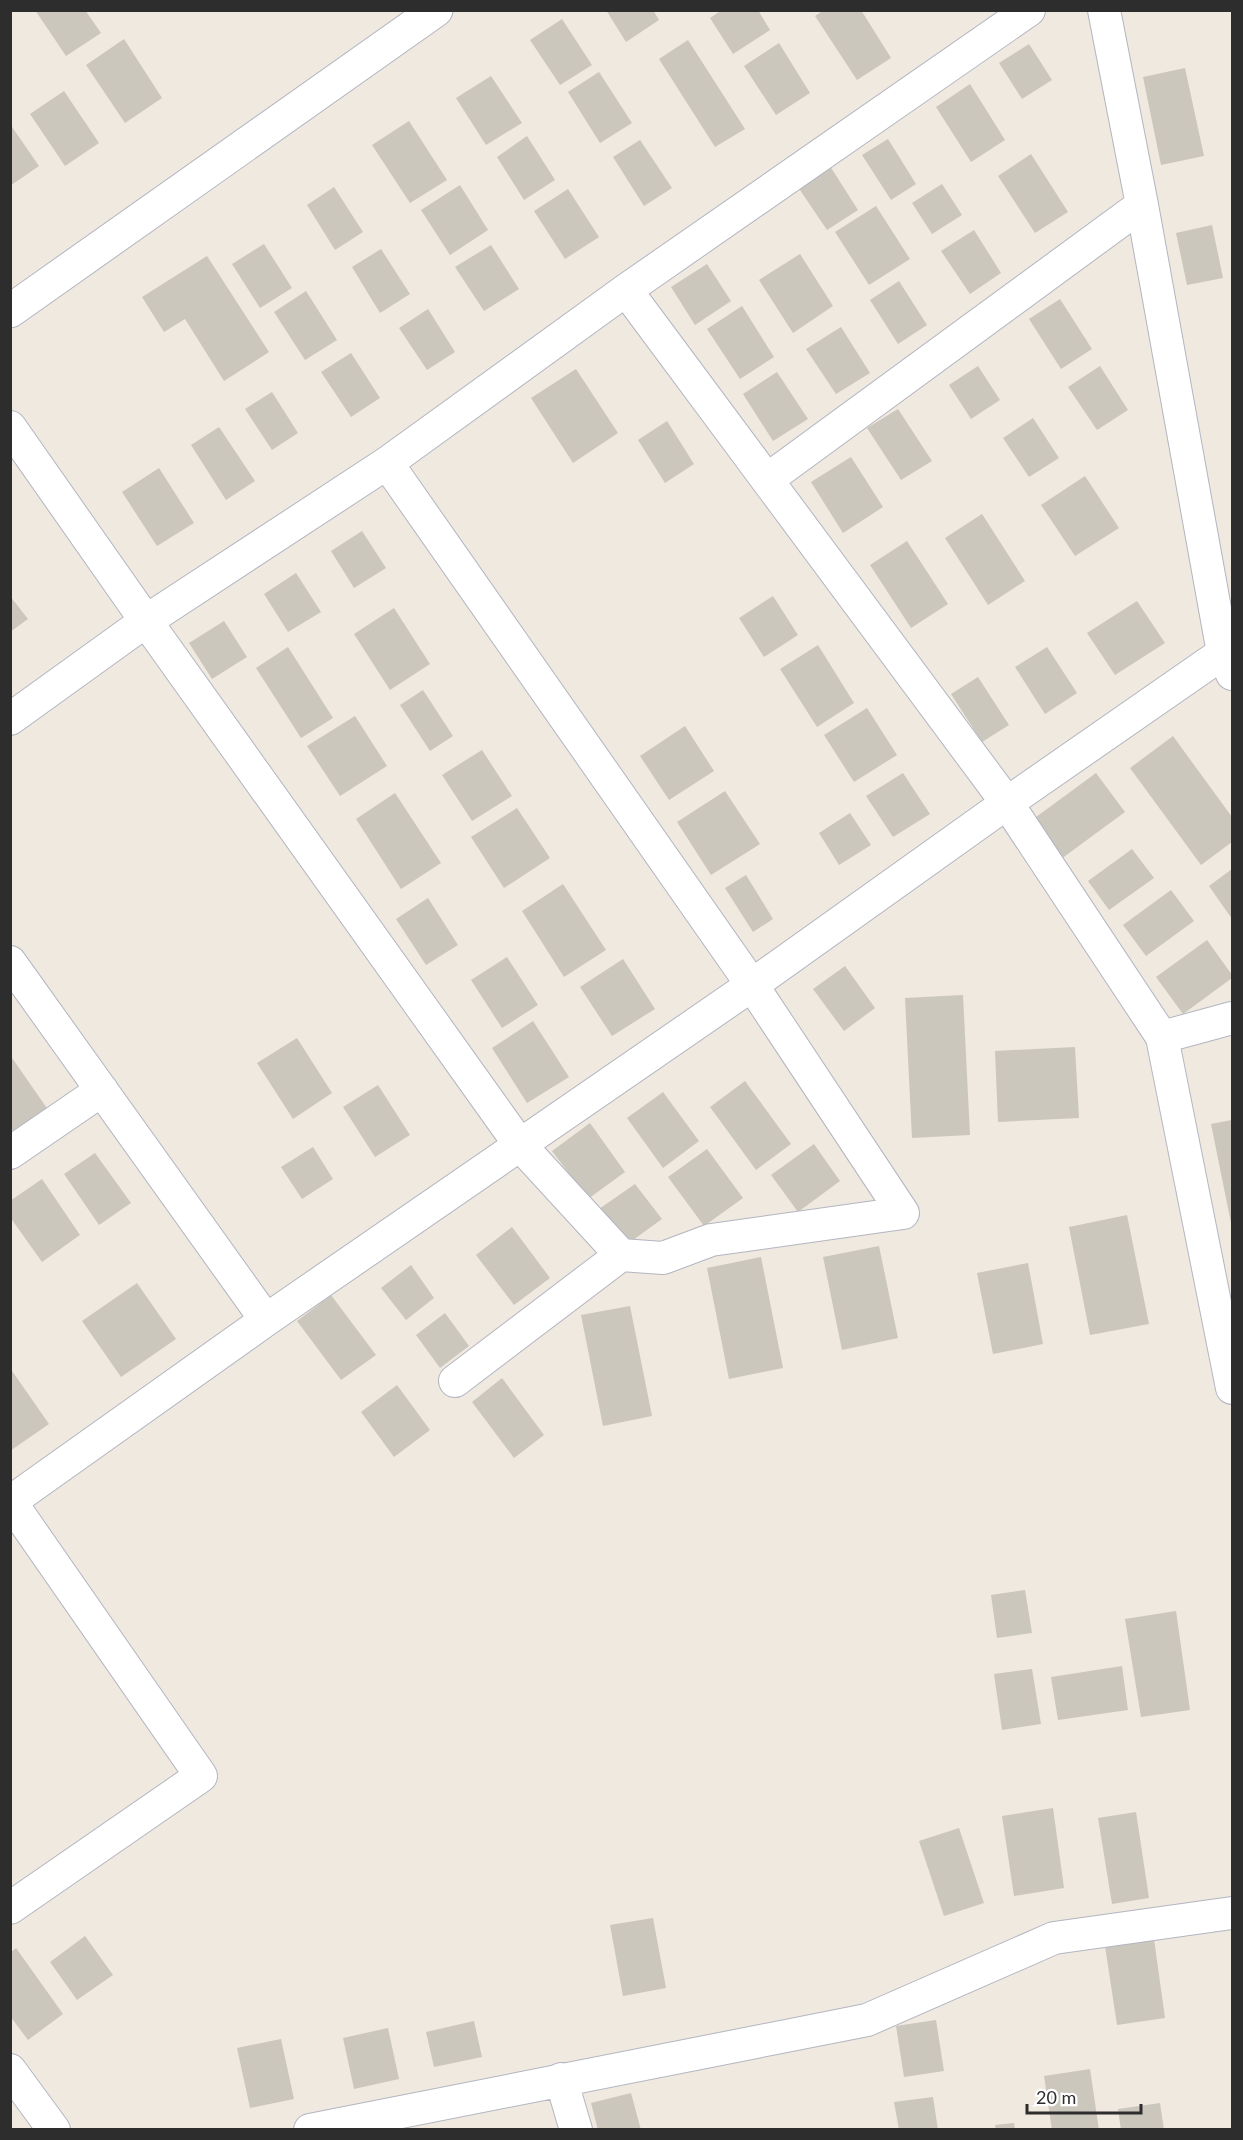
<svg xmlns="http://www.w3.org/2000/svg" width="1243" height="2140" font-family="Lato,sans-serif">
<rect width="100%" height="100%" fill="#efe9df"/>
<path fill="#cbc7bd" d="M 35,10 L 85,10 L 101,33 L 66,56 Z
M 606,10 L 653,10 L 659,20 L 626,42 Z
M 722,10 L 758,10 L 770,30 L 733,54 L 710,18 Z
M 824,10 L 861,10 L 891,58 L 857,80 L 815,16 Z
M 562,19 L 592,65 L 560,85 L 530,40 Z
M 124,39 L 162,98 L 125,123 L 86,65 Z
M 688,40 L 745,129 L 715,147 L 659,59 Z
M 779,43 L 810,93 L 776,115 L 744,66 Z
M 1029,44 L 1052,80 L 1022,99 L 999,63 Z
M 1185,68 L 1204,156 L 1161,165 L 1143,77 Z
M 599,72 L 632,123 L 600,143 L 568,92 Z
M 491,76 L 522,123 L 486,145 L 456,98 Z
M 970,84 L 1005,140 L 971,162 L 936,107 Z
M 64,91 L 99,143 L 65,166 L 30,114 Z
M 409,121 L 447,180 L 410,203 L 372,145 Z
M 10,124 L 39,166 L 10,186 Z
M 527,136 L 555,180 L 524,200 L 497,157 Z
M 888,139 L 916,184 L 891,200 L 862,155 Z
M 640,140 L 672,188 L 644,206 L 613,157 Z
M 1031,154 L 1068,212 L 1035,233 L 998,176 Z
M 828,163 L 858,210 L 827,230 L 796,184 Z
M 942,184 L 962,215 L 932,234 L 912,203 Z
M 460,185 L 488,230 L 450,255 L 421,210 Z
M 334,187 L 363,232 L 335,250 L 307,205 Z
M 568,189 L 599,237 L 565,259 L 534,211 Z
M 876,206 L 910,259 L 869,285 L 835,232 Z
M 1212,225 L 1223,278 L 1187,285 L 1176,233 Z
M 974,230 L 1001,273 L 970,294 L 941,251 Z
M 264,244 L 292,288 L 260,308 L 232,264 Z
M 491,245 L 519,289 L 484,311 L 455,267 Z
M 381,249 L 410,294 L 380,313 L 352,267 Z
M 800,254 L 833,306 L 793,333 L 759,280 Z
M 207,256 L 269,352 L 224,381 L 185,319 L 164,332 L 142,297 Z
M 707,264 L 731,301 L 695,325 L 671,287 Z
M 899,281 L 927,325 L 898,344 L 870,300 Z
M 306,291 L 337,340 L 305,360 L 274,312 Z
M 1060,299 L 1092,349 L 1061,369 L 1029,319 Z
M 742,306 L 774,357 L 740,379 L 707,329 Z
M 428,309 L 455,352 L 427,370 L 399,328 Z
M 841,327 L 870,373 L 836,394 L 806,349 Z
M 351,353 L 380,398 L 351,417 L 321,372 Z
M 978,366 L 1000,400 L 971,419 L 949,385 Z
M 1100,366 L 1128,410 L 1097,430 L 1068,387 Z
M 576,369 L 618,433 L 573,463 L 531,398 Z
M 777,372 L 808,419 L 773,441 L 743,394 Z
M 272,392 L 298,433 L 272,450 L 245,409 Z
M 898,409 L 932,461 L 901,480 L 867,428 Z
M 1033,418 L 1059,458 L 1029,477 L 1003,438 Z
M 667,421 L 694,464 L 665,483 L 638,440 Z
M 219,427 L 255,481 L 226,500 L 191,445 Z
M 851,457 L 883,507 L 843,533 L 811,482 Z
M 159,468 L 194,523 L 157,546 L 122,492 Z
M 1085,476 L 1119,528 L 1075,556 L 1041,505 Z
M 982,514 L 1025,581 L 988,605 L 945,538 Z
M 362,531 L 386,568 L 354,588 L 331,551 Z
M 907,541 L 948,604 L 911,628 L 870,565 Z
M 296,573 L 321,612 L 288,632 L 264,594 Z
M 10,596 L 28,619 L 10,632 Z
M 773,596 L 798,635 L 764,657 L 739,618 Z
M 1137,601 L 1165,643 L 1115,675 L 1087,633 Z
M 394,608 L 430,664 L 390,690 L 354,634 Z
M 224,621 L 247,657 L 212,679 L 189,643 Z
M 818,645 L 854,703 L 817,727 L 780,669 Z
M 288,647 L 333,718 L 301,738 L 256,668 Z
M 1047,647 L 1077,693 L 1045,714 L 1015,667 Z
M 978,677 L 1009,725 L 982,742 L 951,694 Z
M 423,690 L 453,736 L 430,751 L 400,705 Z
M 867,708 L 897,755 L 854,782 L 824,735 Z
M 355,716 L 387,766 L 340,796 L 307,746 Z
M 685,726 L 714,771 L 669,800 L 640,756 Z
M 1173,736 L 1232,817 L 1232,842 L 1201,865 L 1130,768 Z
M 482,750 L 512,796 L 472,821 L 442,775 Z
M 903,773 L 930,814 L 893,837 L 866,796 Z
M 1096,773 L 1125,812 L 1061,859 L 1032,820 Z
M 725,791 L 760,844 L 711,875 L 677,822 Z
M 395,793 L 441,863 L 401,889 L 356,819 Z
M 517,808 L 550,858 L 504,888 L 471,837 Z
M 850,813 L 871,845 L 839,865 L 819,833 Z
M 1132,849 L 1154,878 L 1109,910 L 1088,881 Z
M 1232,869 L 1232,919 L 1209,886 Z
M 746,875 L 773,919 L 753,932 L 725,888 Z
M 563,884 L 606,950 L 564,977 L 522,911 Z
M 1171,890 L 1194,921 L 1146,956 L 1123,925 Z
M 428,898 L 458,945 L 426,965 L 396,919 Z
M 1207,940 L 1232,975 L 1232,978 L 1183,1014 L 1156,977 Z
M 507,957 L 538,1005 L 502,1028 L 471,980 Z
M 623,959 L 655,1009 L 612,1036 L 580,987 Z
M 845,966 L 875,1008 L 844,1031 L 813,989 Z
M 963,995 L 970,1135 L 912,1138 L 905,998 Z
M 533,1021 L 569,1077 L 527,1103 L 492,1048 Z
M 297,1038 L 332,1093 L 293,1119 L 257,1063 Z
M 1075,1047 L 1079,1118 L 998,1122 L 995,1051 Z
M 10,1055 L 51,1114 L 18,1137 L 10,1127 Z
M 745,1081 L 791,1144 L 756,1170 L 710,1107 Z
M 378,1085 L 410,1135 L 375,1157 L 343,1107 Z
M 663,1092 L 699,1141 L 663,1168 L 627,1118 Z
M 1232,1120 L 1232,1222 L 1231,1223 L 1211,1124 Z
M 590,1123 L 625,1172 L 588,1199 L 552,1151 Z
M 814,1144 L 840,1181 L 798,1212 L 771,1175 Z
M 313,1147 L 333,1179 L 302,1199 L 281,1167 Z
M 707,1149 L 743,1198 L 704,1226 L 668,1177 Z
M 95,1153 L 131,1203 L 99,1225 L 64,1174 Z
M 42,1179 L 80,1235 L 42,1262 L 10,1217 L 10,1201 Z
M 635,1184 L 662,1219 L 626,1245 L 599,1209 Z
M 1127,1215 L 1149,1324 L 1090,1335 L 1069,1227 Z
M 512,1227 L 550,1278 L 514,1305 L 476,1255 Z
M 879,1246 L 898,1338 L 842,1350 L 823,1257 Z
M 761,1257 L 783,1368 L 729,1379 L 707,1268 Z
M 1028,1263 L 1043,1344 L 993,1354 L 977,1273 Z
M 411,1265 L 434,1298 L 406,1320 L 381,1288 Z
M 137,1283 L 176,1339 L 121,1377 L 82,1321 Z
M 331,1295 L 376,1355 L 341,1380 L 297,1321 Z
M 630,1306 L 652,1416 L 603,1426 L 581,1315 Z
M 445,1313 L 469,1346 L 440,1368 L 416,1335 Z
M 10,1368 L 49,1424 L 10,1451 Z
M 502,1378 L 544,1435 L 514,1458 L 472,1402 Z
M 397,1385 L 430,1430 L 394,1457 L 361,1412 Z
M 1025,1590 L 1032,1633 L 997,1638 L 991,1595 Z
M 1176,1611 L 1190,1710 L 1141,1717 L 1125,1619 Z
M 1122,1666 L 1128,1710 L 1058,1720 L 1051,1677 Z
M 1032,1669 L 1041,1724 L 1002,1730 L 994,1674 Z
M 1053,1808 L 1064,1888 L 1014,1896 L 1002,1816 Z
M 1136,1812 L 1149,1898 L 1112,1904 L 1098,1818 Z
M 959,1828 L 984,1903 L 944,1916 L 919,1841 Z
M 653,1918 L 666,1988 L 623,1996 L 610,1925 Z
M 85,1936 L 113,1975 L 77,2000 L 50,1962 Z
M 1154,1939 L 1165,2018 L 1117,2025 L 1105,1946 Z
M 16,1948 L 63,2014 L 28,2040 L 10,2016 L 10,1953 Z
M 936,2020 L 944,2071 L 904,2077 L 896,2026 Z
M 474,2021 L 482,2057 L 434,2067 L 426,2032 Z
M 388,2028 L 399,2079 L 354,2089 L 343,2038 Z
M 281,2039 L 294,2099 L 250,2108 L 237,2048 Z
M 1090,2069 L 1099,2130 L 1052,2130 L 1044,2076 Z
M 631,2093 L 641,2130 L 598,2130 L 591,2103 Z
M 933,2097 L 938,2130 L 899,2130 L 894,2102 Z
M 1160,2103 L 1164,2130 L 1121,2130 L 1118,2109 Z
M 1014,2123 L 1015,2130 L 996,2130 L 995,2125 Z"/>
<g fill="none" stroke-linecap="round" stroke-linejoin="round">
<defs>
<path id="street" d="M 1104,10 L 1142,205 L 1223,653 L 1232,674
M 626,290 L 1007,803 L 1162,1037 L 1232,1388
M 10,427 L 146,621 L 520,1145 L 621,1255 L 663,1258 L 711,1240 L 903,1213 L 752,985 L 387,463
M 768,479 L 1142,205
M 10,719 L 146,621 L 387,463 L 626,290 L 1029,10
M 10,962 L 266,1320
M 1162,1037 L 1232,1018
M 10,1153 L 102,1090
M 455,1381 L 621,1255
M 10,1501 L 201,1776 L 10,1908
M 10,1502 L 266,1320 L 752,985 L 1007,803 L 1223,653
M 10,2070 L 54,2130
M 561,2079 L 576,2130
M 310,2130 L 867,2020 L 1054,1938 L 1232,1913"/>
<path id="secondary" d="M 10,311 L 436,10"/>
</defs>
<use href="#street" stroke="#b3b5c1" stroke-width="34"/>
<use href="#secondary" stroke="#b3b5c1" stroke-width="35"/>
<use href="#street" stroke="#fff" stroke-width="32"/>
<use href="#secondary" stroke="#fff" stroke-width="33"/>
</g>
<rect width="1243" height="2140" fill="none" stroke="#2d2d2d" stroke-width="24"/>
<path d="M1027 2104v9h114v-9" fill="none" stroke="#2d2d2d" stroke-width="3"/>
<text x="1036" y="2104" font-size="18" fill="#2d2d2d" stroke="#ffffff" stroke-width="4.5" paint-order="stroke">20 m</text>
</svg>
